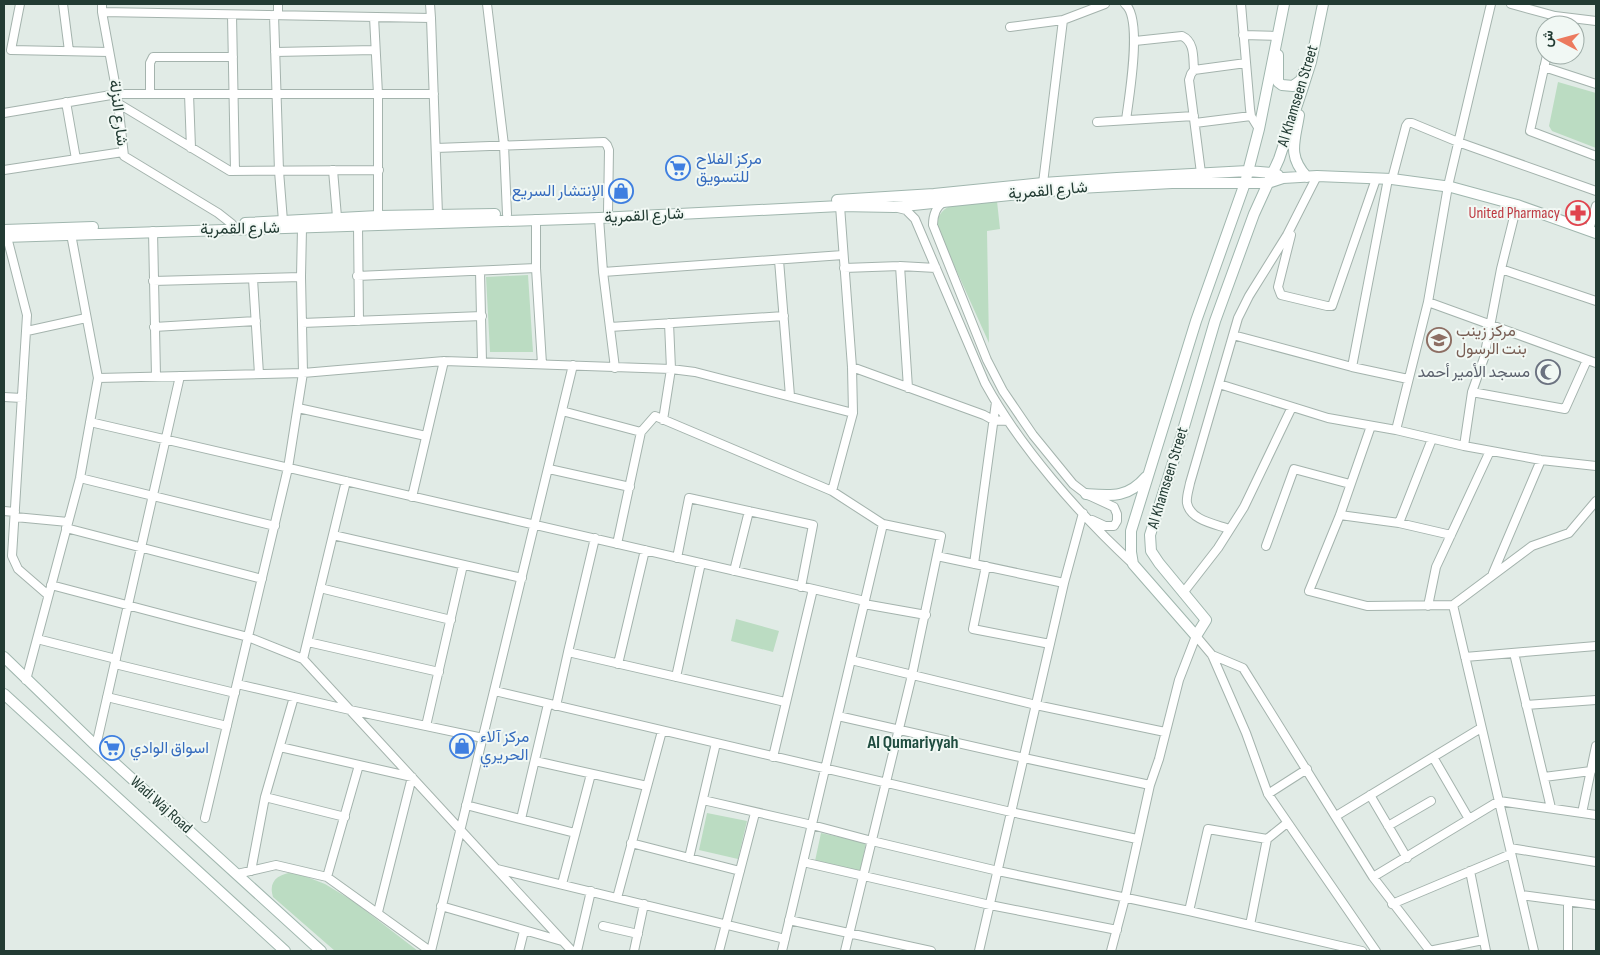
<svg xmlns="http://www.w3.org/2000/svg" width="1600" height="955" font-family="'Sofia Sans Condensed',Vazirmatn,sans-serif">
<rect width="100%" height="100%" fill="#e1ebe6"/>
<path fill="#bbdcc2" d="M 1558,82 L 1596,93 L 1596,148 L 1552,131 L 1549,126 Z
M 997,201 L 1000,229 L 987,231 L 989,343 L 936,225 C 941,197 974,202 997,201 Z
M 528,275 L 533,352 L 490,352 L 486,277 Z
M 736,619 L 779,631 L 773,652 L 731,641 Z
M 707,813 L 747,821 L 738,859 L 699,850 Z
M 821,833 L 866,843 L 860,871 L 815,861 Z
M 294,872 L 325,884 L 353,901 L 418,951 L 335,951 L 273,897 C 268,881 278,874 294,872 Z"/>
<g fill="none" stroke-linecap="round" stroke-linejoin="round">
<defs>
<path id="street" d="M 20,4 L 11,50 L 109,52
M 63,4 L 69,51
M 102,4 L 102,12 L 117,94 L 124,156 L 218,213 L 232,224
M 430,4 L 431,18
M 487,4 L 504,145 L 507,214
M 1125,4 C 1143,18 1129,97 1126,120
M 1241,4 L 1250,109 L 1251,116 L 1259,129
M 1511,4 L 1555,16 L 1596,21
M 102,12 L 431,18 L 438,215
M 232,15 L 235,171
M 274,15 L 279,171 L 283,221
M 278,15 L 278,4
M 374,17 L 378,94 L 378,216
M 1010,27 L 1063,20
M 1243,35 L 1277,36
M 1135,41 L 1182,36 C 1195,42 1193,58 1194,70
M 275,52 L 375,50
M 1547,55 L 1530,131 L 1596,156
M 1544,67 L 1596,84
M 150,94 L 150,63 L 153,57 L 233,57
M 189,94 L 191,148
M 66,102 L 76,159
M 119,104 L 230,171 L 379,170
M 4,113 L 117,94 L 434,94
M 1097,122 L 1194,116
M 1195,123 L 1251,116
M 436,148 L 604,142 L 607,145 L 609,150 L 608,212
M 4,170 L 123,152
M 333,170 L 337,217
M 1201,173 L 1189,80 L 1191,74 L 1194,70 L 1246,63
M 1392,179 L 1406,126 L 1408,123 L 1412,123 L 1458,142 L 1596,191
M 1043,183 L 1063,20 L 1105,4
M 945,202 C 936,205 933,216 933,225 L 987,360 L 1003,391 L 1033,435 L 1073,484 L 1086,494 L 1114,507 L 1117,514 L 1117,521 L 1114,526 L 1105,526 L 1092,520
M 1517,205 L 1501,269 L 1484,358 L 1472,392 L 1464,446 L 1541,460 L 1596,466
M 898,208 L 906,210 L 915,219 L 985,383 C 1020,447 1079,514 1133,564
M 599,218 L 603,272 L 615,368
M 536,219 L 536,268 L 542,364
M 358,225 L 359,321
M 1589,230 L 1596,206
M 153,231 L 156,376
M 1291,235 L 1278,287 L 1281,295 L 1327,306 L 1332,306 L 1376,179
M 7,237 L 27,315 L 12,556 L 18,569 L 48,595
M 779,260 L 790,396
M 900,266 L 908,388
M 844,268 L 900,266 L 936,268
M 1501,269 L 1596,301
M 480,271 L 482,362
M 603,272 L 843,255
M 357,276 L 536,268
M 253,279 L 259,374
M 153,281 L 301,277
M 1428,302 L 1596,363
M 302,323 L 482,316
M 154,327 L 256,321
M 610,327 L 784,316
M 27,331 L 86,318
M 1233,335 L 1352,367 L 1408,379
M 852,367 L 984,415 L 993,420 L 1008,421
M 1352,367 L 1388,179
M 98,378 L 303,373 L 444,361 L 671,369 L 695,372 L 853,413
M 1219,384 L 1328,418 L 1396,430 L 1464,446
M 1472,392 L 1565,409 L 1587,360
M 4,397 L 22,398
M 298,408 L 426,436
M 562,411 L 641,432
M 663,420 L 671,369 L 669,323
M 90,422 L 865,601
M 1371,426 L 1340,515 L 1309,591 L 1367,606 L 1453,605 L 1532,546 L 1569,533 L 1596,501
M 1396,430 L 1428,302 L 1448,186 L 1491,4
M 549,469 L 630,487
M 80,478 L 275,526
M 832,491 L 853,413 L 852,367 L 840,206
M 412,497 L 444,361
M 4,511 L 15,512
M 1340,515 L 1399,523 L 1451,535
M 15,517 L 68,522
M 1399,523 L 1432,439
M 66,528 L 262,579
M 1229,529 C 1215,524 1190,520 1187,503 C 1186,497 1189,489 1190,483 L 1238,318 L 1249,296 L 1287,235 L 1317,176
M 333,535 L 522,578
M 595,538 L 568,652 L 785,702
M 617,544 L 641,432 L 655,416 L 832,491 L 883,524 L 941,536 L 912,675 L 845,951
M 1266,546 L 1294,469 L 1350,484
M 937,556 L 1064,583
M 677,558 L 689,498 L 813,525 L 801,587
M 974,564 L 996,402
M 986,566 L 973,629 L 1050,644
M 734,571 L 749,511
M 1493,573 L 1541,460
M 51,585 L 248,637 L 303,659 L 572,951
M 320,588 L 451,620
M 1183,593 L 1218,548 L 1244,507 L 1292,407
M 864,604 L 926,615
M 1453,605 L 1534,951
M 1428,606 L 1436,567 L 1490,451
M 37,639 L 116,659
M 308,642 L 439,672
M 1514,653 L 1551,808
M 1212,655 L 1243,668 L 1373,877 L 1430,951
M 1465,657 L 1596,646
M 303,659 L 346,481
M 851,660 L 1036,705 L 1165,732
M 115,664 L 235,693
M 618,664 L 645,550
M 676,677 L 701,563
M 26,680 L 80,478 L 98,378 L 71,234
M 237,684 L 350,710 L 483,738
M 495,691 L 1011,812 L 1137,839
M 107,697 L 227,726
M 1526,705 L 1596,700
M 556,706 L 568,652
M 838,716 L 1024,758 L 1150,785
M 426,726 L 463,565
M 96,746 L 180,376
M 280,747 L 412,777 L 378,912
M 773,757 L 813,589
M 1433,757 L 1469,819
M 535,761 L 647,786
M 1544,777 L 1591,771
M 1268,794 L 1307,769
M 1370,795 L 1407,858
M 265,797 L 345,817
M 703,800 L 812,825 L 872,841 L 998,871 L 1189,911 L 1362,951
M 466,805 L 575,833
M 1582,813 L 1596,746
M 1336,816 L 1481,728
M 205,818 L 288,468 L 303,373 L 301,277 L 302,228
M 521,819 L 548,704
M 1388,826 L 1431,801
M 631,843 L 740,871
M 1510,848 L 1596,862
M 689,858 L 716,743
M 803,862 L 990,905 L 1117,930
M 497,869 L 785,939
M 251,871 L 265,797 L 294,697
M 1470,871 L 1486,951
M 237,874 L 276,865 L 327,877 L 430,951
M 327,877 L 359,765
M 1373,877 L 1499,801 L 1596,815
M 562,884 L 591,774
M 1521,895 L 1596,905
M 617,898 L 662,731
M 1392,904 L 1511,854
M 441,906 L 562,941
M 1189,911 L 1208,829 L 1267,839
M 789,920 L 931,951
M 1250,925 L 1267,839 L 1287,823
M 603,926 L 638,934
M 431,951 L 573,365
M 519,951 L 524,931
M 577,951 L 591,891
M 634,951 L 644,904
M 719,951 L 755,813
M 782,951 L 883,524
M 979,951 L 1064,583 L 1083,513
M 1111,951 L 1125,898 L 1150,785 L 1159,759 L 1179,680 L 1196,636 L 1212,655 L 1246,733 L 1268,794 L 1376,951
M 1429,951 L 1483,940
M 1568,951 L 1568,902"/>
<path id="secondary" d="M 1284,4 L 1259,129 L 1245,183 L 1196,321 L 1131,531 L 1131,552 L 1133,564 L 1196,636 L 1206,620 L 1159,563 L 1151,551 L 1150,535 L 1181,437 L 1215,321 L 1254,214 L 1279,159 L 1303,87 L 1311,62 L 1323,4
M 1278,55 L 1278,82 L 1282,85 L 1293,86 L 1301,80 L 1303,73
M 1299,115 C 1295,141 1287,156 1307,177
M 837,200 L 934,194 L 1043,183 L 1117,178 L 1248,171 L 1272,173 L 1278,175
M 245,223 L 378,216 L 495,214
M 4,230 L 93,227
M 4,237 L 599,218 L 840,206 L 894,207 L 1079,188 L 1172,183 L 1268,183 L 1283,178 L 1317,176 L 1392,179 L 1451,187 L 1517,205 L 1596,233
M 1086,494 C 1112,496 1128,498 1146,477
M 4,657 L 96,746 L 321,951
M 4,694 L 285,951"/>
</defs>
<use href="#street" stroke="#a4b3ad" stroke-width="10"/>
<use href="#secondary" stroke="#a0b6ae" stroke-width="12"/>
<use href="#street" stroke="#fff" stroke-width="8"/>
<use href="#secondary" stroke="#fff" stroke-width="10"/>
</g>
<defs>
<symbol id="supermarket-ring" viewBox="-11 -11 22 22"><circle r="9.5" fill="#f1f8f4" stroke="#3f7fe0" stroke-width="1.5"/><path d="M-6-5.5h2.5l.6 2H6L4.5 2H-2.5L-4.4-4H-6ZM-1.5 3.2a1.3 1.3 0 1 0 .1 0ZM3 3.2a1.3 1.3 0 1 0 .1 0Z" fill="#3f7fe0"/></symbol>
<symbol id="shop-ring" viewBox="-11 -11 22 22"><circle r="9.5" fill="#f1f8f4" stroke="#3f7fe0" stroke-width="1.5"/><path d="M-5-2.5h2.3a2.7 3.5 0 0 1 5.4 0H5L5.5 6h-11ZM-1.5-2.5h3a1.5 2.3 0 0 0-3 0Z" fill="#3f7fe0"/></symbol>
<symbol id="pharmacy-ring" viewBox="-11 -11 22 22"><circle r="9.5" fill="#f1f8f4" stroke="#e0444e" stroke-width="1.5"/><path d="M-2-6h4v4h4v4h-4v4h-4v-4h-4v-4h4Z" fill="#e0444e"/></symbol>
<symbol id="school-ring" viewBox="-11 -11 22 22"><circle r="9.5" fill="#f1f8f4" stroke="#8d6e63" stroke-width="1.5"/><path d="M0-5L7-2L0 1L-7-2ZM-4 1L0 2.5L4 1V4Q0 6-4 4Z" fill="#8d6e63"/></symbol>
<symbol id="mosque-ring" viewBox="-11 -11 22 22"><circle r="9.5" fill="#f1f8f4" stroke="#6b7280" stroke-width="1.5"/><path d="M3.5-4.9A6 6 0 1 0 3.5 4.9A5 5 0 1 1 3.5-4.9Z" fill="#6b7280"/></symbol>
</defs>
<g fill-rule="evenodd">
<use href="#supermarket-ring" x="664" y="154" width="28" height="28"/>
<use href="#shop-ring" x="607" y="177" width="28" height="28"/>
<use href="#pharmacy-ring" x="1564" y="199" width="28" height="28"/>
<use href="#school-ring" x="1425" y="326" width="28" height="28"/>
<use href="#mosque-ring" x="1534" y="358" width="28" height="28"/>
<use href="#shop-ring" x="448" y="732" width="28" height="28"/>
<use href="#supermarket-ring" x="98" y="734" width="28" height="28"/>
</g>
<g text-anchor="middle" dominant-baseline="central" stroke-width="4" stroke-linejoin="round" paint-order="stroke">
<g font-size="16" fill="#223b33" stroke="#f1f8f4">
<text transform="translate(1298 96) rotate(-73)">Al Khamseen Street</text>
<text transform="translate(118 113) rotate(83)">شارع النزلة</text>
<text transform="translate(1048 191) rotate(-5)">شارع القمرية</text>
<text transform="translate(644 216) rotate(-3)">شارع القمرية</text>
<text transform="translate(240 229) rotate(-1)">شارع القمرية</text>
<text transform="translate(1168 478) rotate(-73)">Al Khamseen Street</text>
<text transform="translate(161 805) rotate(42)">Wadi Waj Road</text>
</g>
<g font-size="16" fill="#366cbe" stroke="#f1f8f4" text-anchor="start">
<text x="696" y="159">مركز الفلاح<tspan x="696" dy="18">للتسويق</tspan></text>
<text x="604" y="191" text-anchor="end">الإنتشار السريع</text>
<text x="480" y="737">مركز آلاء<tspan x="480" dy="18">الحريري</tspan></text>
<text x="130" y="748">اسواق الوادي</text>
</g>
<g font-size="16" fill="#be3a42" stroke="#f1f8f4" text-anchor="end">
<text x="1560" y="213">United Pharmacy</text>
</g>
<g font-size="16" fill="#785e54" stroke="#f1f8f4" text-anchor="start">
<text x="1456" y="331">مركز زينب<tspan x="1456" dy="18">بنت الرسول</tspan></text>
</g>
<g font-size="16" fill="#5b616d" stroke="#f1f8f4" text-anchor="end">
<text x="1530" y="372">مسجد الأمير أحمد</text>
</g>
<g font-size="18" font-weight="bold" fill="#1f4c3f" stroke="#f1f8f4">
<text x="913" y="742">Al Qumariyyah</text>
</g>
</g>
<rect width="1600" height="955" fill="none" stroke="#223b33" stroke-width="10"/>
<g transform="translate(1560 40) rotate(276)"><circle r="24" fill="#f1f8f4" stroke="#9eaca7"/>
<path d="M0-4L9 19L0 12L-9 19Z" fill="#ec7a5e"/>
<text y="-8" font-size="14" font-weight="bold" text-anchor="middle" fill="#223b33">ش</text>
</g>
</svg>
